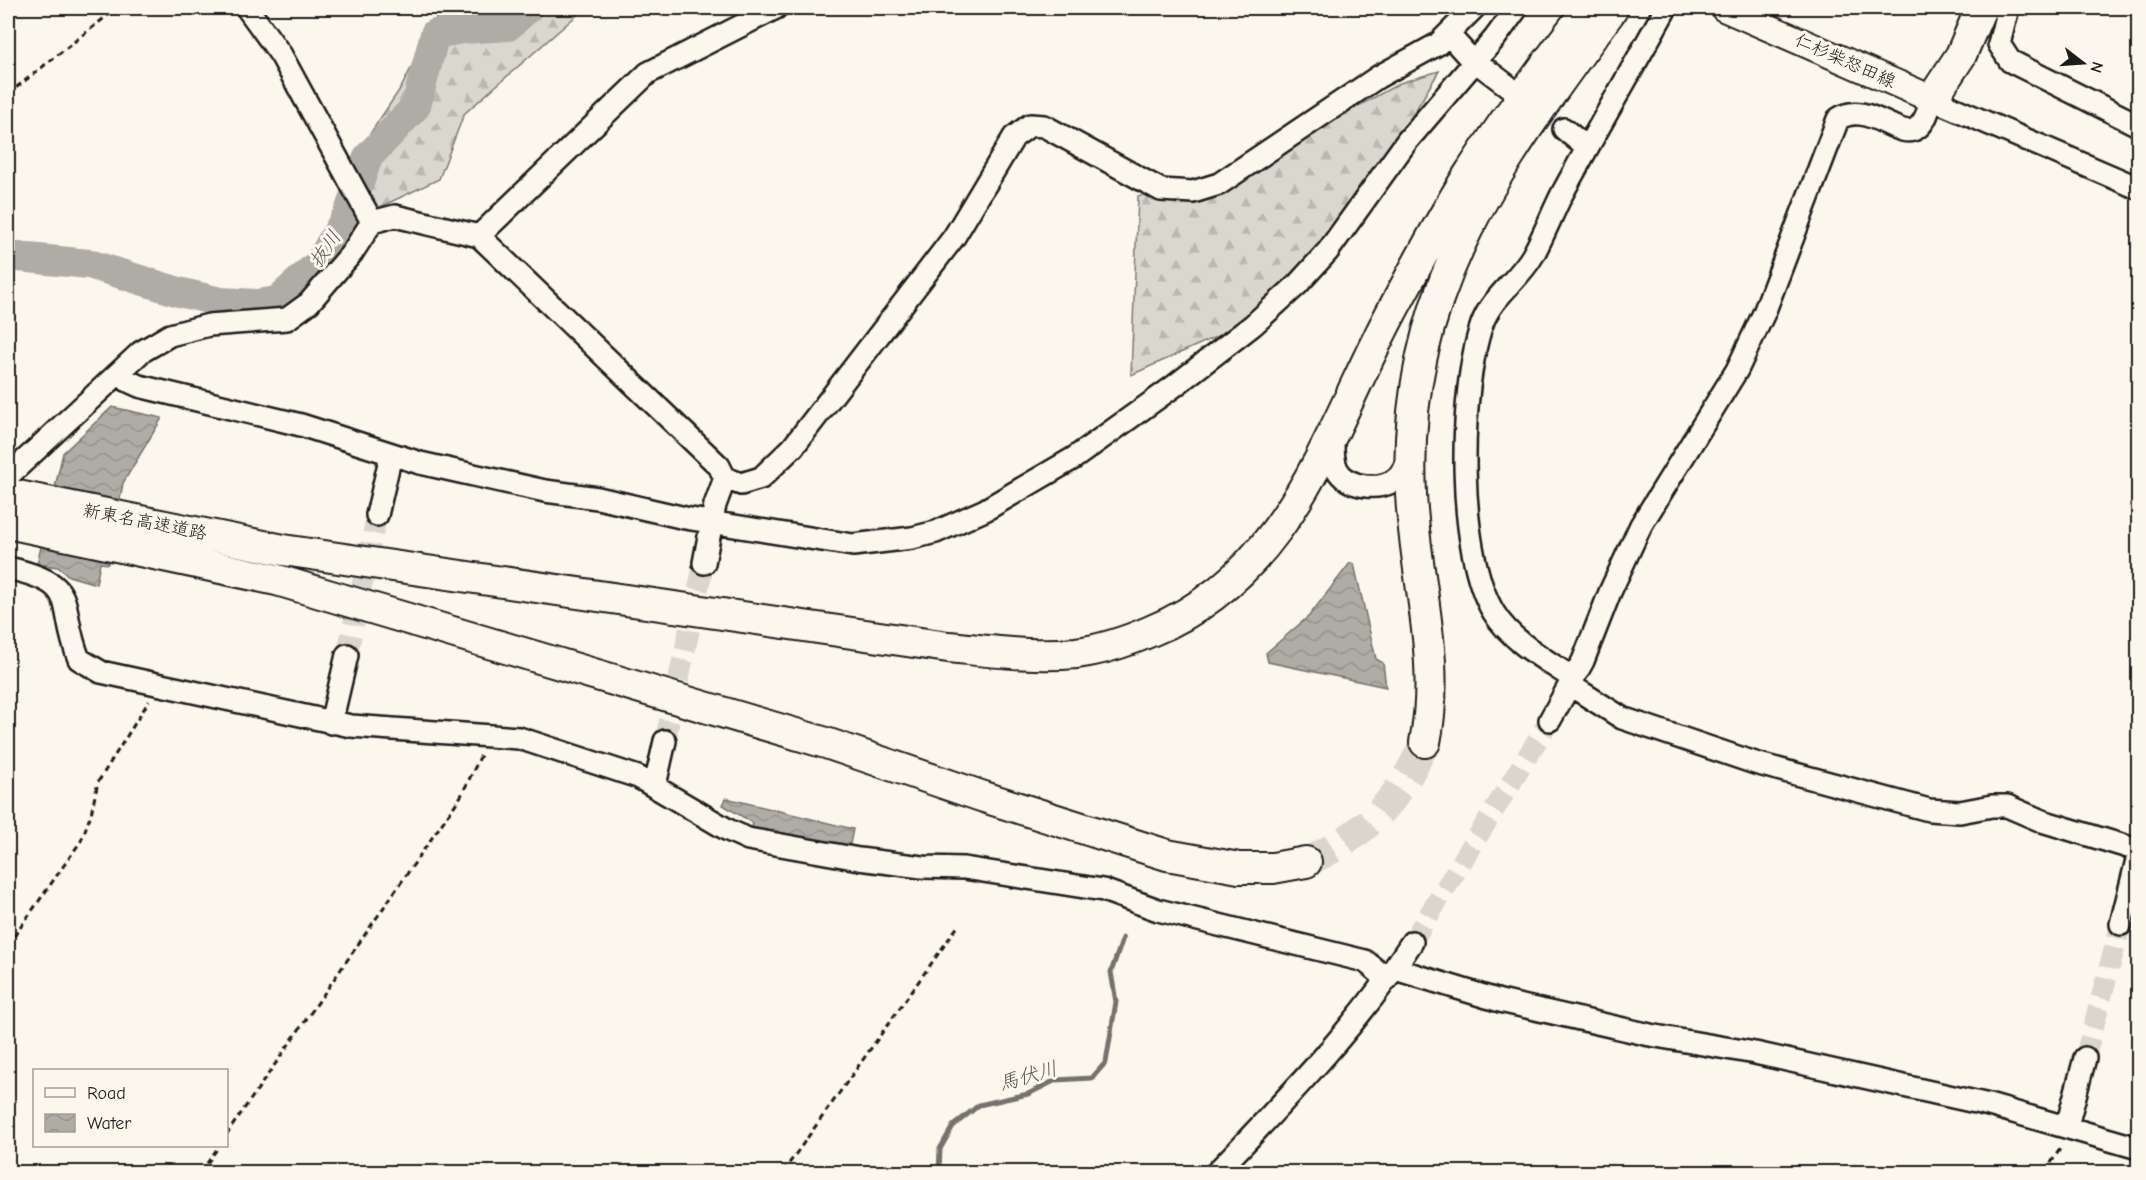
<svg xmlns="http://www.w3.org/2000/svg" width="2146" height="1180" font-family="'Comic Neue','Klee One',sans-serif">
<defs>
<pattern id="forest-firs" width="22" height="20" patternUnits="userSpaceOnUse" patternTransform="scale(1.5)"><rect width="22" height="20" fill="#dad7ce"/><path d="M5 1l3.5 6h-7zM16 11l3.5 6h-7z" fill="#bab8b0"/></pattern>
<pattern id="water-waves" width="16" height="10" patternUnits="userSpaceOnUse" patternTransform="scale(1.5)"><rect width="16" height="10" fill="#afaca5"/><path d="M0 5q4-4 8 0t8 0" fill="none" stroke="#96938d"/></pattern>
</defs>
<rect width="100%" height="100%" fill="#fbf7ec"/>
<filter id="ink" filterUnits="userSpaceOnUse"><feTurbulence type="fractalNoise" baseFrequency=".0167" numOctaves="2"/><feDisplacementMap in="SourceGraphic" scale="12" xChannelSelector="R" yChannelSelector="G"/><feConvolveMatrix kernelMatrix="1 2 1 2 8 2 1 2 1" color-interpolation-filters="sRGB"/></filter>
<g filter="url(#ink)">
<path fill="url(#forest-firs)" stroke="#7b7a75" stroke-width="1.5" d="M 441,8 L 585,8 L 464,114 L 439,179 L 374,210 L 355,156 L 402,86 Z
M 1439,71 L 1357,209 L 1240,326 L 1131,375 L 1138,196 L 1219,184 L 1400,83 Z"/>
<path fill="url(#water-waves)" stroke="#74726e" stroke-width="1.5" d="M 112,407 L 162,418 L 123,483 L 108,564 L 100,563 L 96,584 L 69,576 L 58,567 L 37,564 L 63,453 Z
M 1350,563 L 1354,564 L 1376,659 L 1383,663 L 1386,687 L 1268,662 L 1266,653 L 1309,616 Z
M 726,798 L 853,829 L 849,849 L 751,831 L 753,823 L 723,805 Z"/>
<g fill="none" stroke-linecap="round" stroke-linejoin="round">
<path stroke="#74726e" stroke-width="5" d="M 939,1172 L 940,1149 L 953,1126 L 979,1105 L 1028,1094 L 1056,1080 L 1092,1078 L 1106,1062 L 1116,1002 L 1111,972 L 1123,938"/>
<path stroke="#afaca5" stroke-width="30" d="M 8,256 L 89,264 L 179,292 L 221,302 L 257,304 L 277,301 L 319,263 L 349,212 L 368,157 L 416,106 L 435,34 L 463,29 L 508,26 L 528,8"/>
<path stroke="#dad6cd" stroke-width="21" stroke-dasharray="21 10" stroke-linecap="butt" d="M 347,655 L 377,515
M 665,741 L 704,563
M 1412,942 L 1550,720
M 2085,1058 L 2121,924"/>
<path stroke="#dad6cd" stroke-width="30" stroke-dasharray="30 15" stroke-linecap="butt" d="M 1306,862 C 1366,834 1398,803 1425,742"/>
<defs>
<path id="minor" d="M 247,8 L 281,55 L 372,222 L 395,216 L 479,236 L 719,466 L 725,478 L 715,505 L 704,563
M 2008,8 L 1999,44 L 2010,61 L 2138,125
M 1448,34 L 1467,55 L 1508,86
M 1564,129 L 1587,148
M 479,236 L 648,73 L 776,8
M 120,372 L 128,381 L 139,386 L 301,425 L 420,463 L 545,491 L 598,498 L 685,518 L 853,545 L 912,538 L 936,532 L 985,510 L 1074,458 L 1173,387 L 1253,325 L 1297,285 L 1328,251 L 1407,141 L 1495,38 L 1517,8
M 1333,436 C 1333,447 1332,459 1337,469 C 1346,488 1382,492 1397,478 C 1402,474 1406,464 1410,458
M 8,476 L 141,352 L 170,335 L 209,325 L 287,319 L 309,303 L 352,253 L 372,222
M 725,478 L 741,484 L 761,478 L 793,447 L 954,237 L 1014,137 L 1030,125 L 1044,126 L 1161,190 L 1193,192 L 1219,184 L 1378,77 L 1438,44 L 1474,8
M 377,515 L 391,455
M 8,568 C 84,585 56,603 79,659 L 101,672 L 351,726 L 519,738 L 638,777 L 728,830 L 748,839 L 859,859 L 922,867 L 964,868 L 1103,890 L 1158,910 L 1365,961 L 1387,979
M 1574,679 C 1546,660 1512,642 1494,613 C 1456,552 1459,391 1482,324 C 1492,296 1519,280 1533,255 C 1544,235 1552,214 1562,194 C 1596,131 1632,70 1666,8
M 1570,685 L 1622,718 L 1755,763 L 1929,810 L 1960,812 L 1992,806 L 2007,806 L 2042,821 L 2138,850
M 1550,720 L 1583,661 L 1610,592 L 1641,525 L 1737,370 L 1764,313 L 1838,119 C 1868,99 1899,142 1917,128 C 1926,122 1929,108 1932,99 L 2138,188
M 331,723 L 347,655
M 655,785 L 665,741
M 2121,924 L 2138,856
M 1395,969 L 1500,1001 L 1650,1035 L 1755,1053 L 1989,1105 L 2138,1148
M 2067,1126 L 2085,1058
M 1217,1172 C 1286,1099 1357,1027 1412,942"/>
<path id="major" d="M 1724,8 L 1932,99"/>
<path id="highway" d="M 1932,99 L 1961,55 L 1981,8
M 8,494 L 283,550 L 948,647 C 990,651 1034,657 1076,653 C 1101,650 1128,641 1151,631 C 1290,574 1327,434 1391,313 C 1416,267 1440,220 1468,176 C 1505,118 1547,62 1589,8
M 8,523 L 277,580 L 826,743 L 984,797 L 1167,855 L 1239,868 L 1273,868 L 1306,862
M 1425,742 C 1442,659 1415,578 1411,494 C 1401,291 1499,163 1613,8"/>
</defs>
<use href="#minor" stroke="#1c1c1c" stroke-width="26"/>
<use href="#major" stroke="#1c1c1c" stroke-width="30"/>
<use href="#highway" stroke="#1c1c1c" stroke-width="34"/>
<path stroke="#1c1c1c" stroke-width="3" stroke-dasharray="6 4.5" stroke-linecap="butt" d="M 8,94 L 117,8
M 8,945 L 81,841 L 91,814 L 98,782 L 149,701
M 226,1135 L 461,796 L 482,753
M 201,1172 L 219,1146
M 783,1172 L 958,926
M 2045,1172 L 2062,1146"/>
<use href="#minor" stroke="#fbf7ec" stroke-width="21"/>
<use href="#major" stroke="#fbf7ec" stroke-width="26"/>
<use href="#highway" stroke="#fbf7ec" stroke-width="30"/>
</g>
</g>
<g text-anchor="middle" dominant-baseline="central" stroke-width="6" stroke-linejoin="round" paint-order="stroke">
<g font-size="18" fill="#1c1c1c" stroke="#fbf7ec">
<text transform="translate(1845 61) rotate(24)">仁杉柴怒田線</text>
<text transform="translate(145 522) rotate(11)">新東名高速道路</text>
</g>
<g font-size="20" font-style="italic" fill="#575653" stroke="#fbf7ec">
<text transform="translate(325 249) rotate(-56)">抜川</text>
<text transform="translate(1028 1076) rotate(-16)">馬伏川</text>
</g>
</g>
<rect width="2146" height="1180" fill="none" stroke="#fbf7ec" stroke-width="30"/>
<rect x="15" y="15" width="2116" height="1150" fill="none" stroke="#1c1c1c" stroke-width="2" filter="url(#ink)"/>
<rect x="33" y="1069" width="195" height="78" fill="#fbf7ec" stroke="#a29f99" stroke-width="1.5"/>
<rect x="45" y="1088" width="30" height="9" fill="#fbf7ec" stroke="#a29f99" stroke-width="1.5"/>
<text x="87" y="1099" font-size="18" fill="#1c1c1c">Road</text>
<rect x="45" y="1114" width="30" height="18" fill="url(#water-waves)" stroke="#a29f99" stroke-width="1.5"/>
<text x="87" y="1129" font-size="18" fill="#1c1c1c">Water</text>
<g transform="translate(2083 63) rotate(107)" stroke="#fbf7ec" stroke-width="4.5" paint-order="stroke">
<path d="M0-4.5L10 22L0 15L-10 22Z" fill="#1c1c1c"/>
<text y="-9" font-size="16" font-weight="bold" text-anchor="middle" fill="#1c1c1c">N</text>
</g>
</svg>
